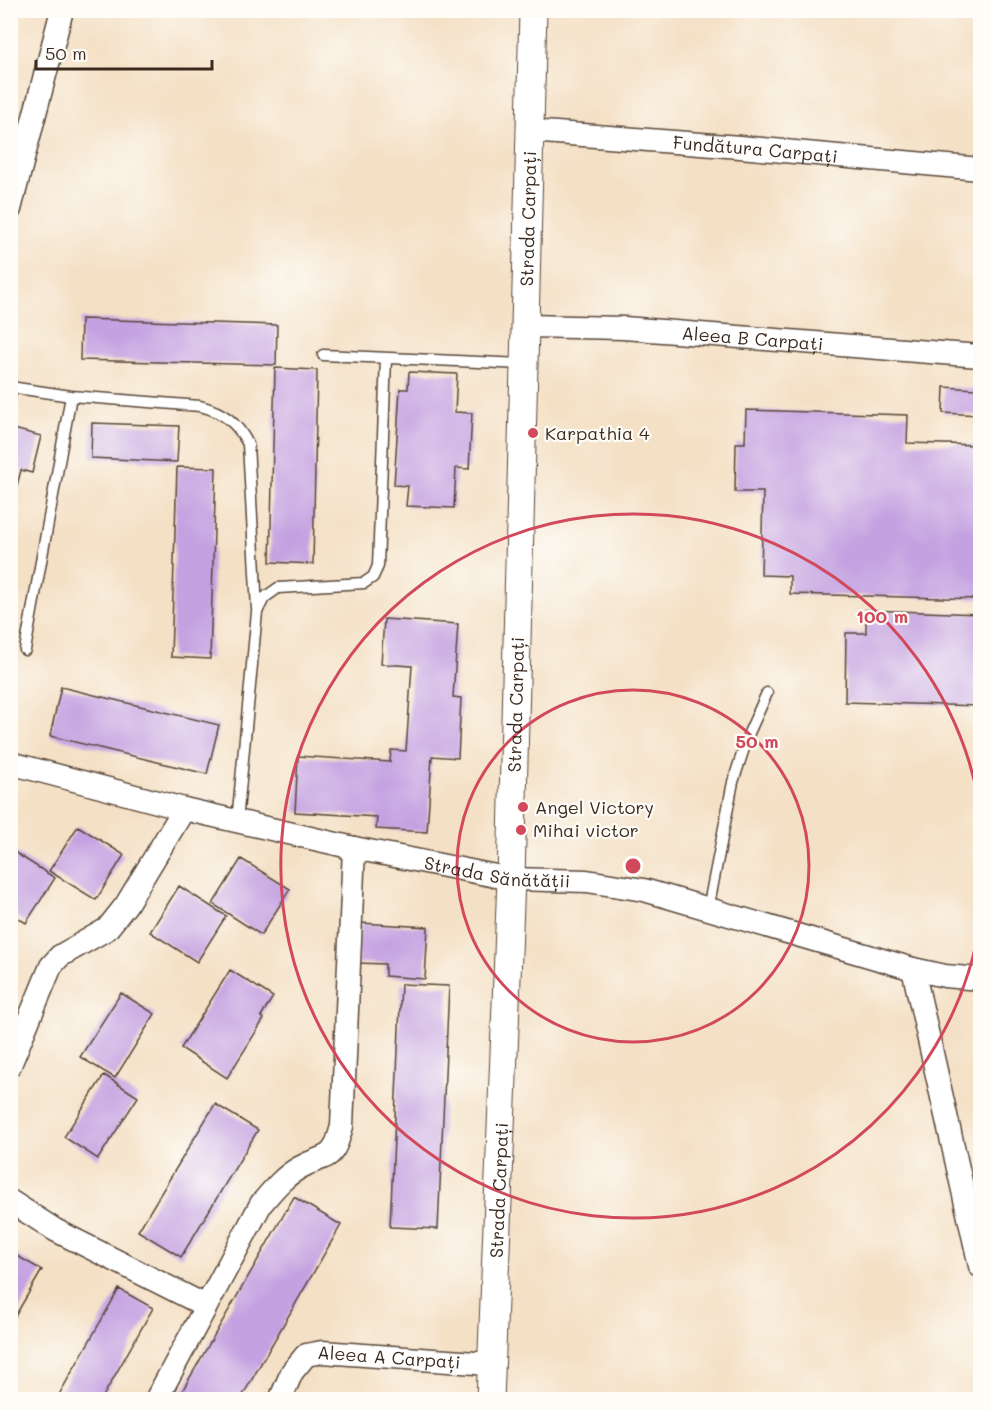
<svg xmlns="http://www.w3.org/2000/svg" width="991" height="1410" font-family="Mali,sans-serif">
<rect width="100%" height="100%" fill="#fdfcf7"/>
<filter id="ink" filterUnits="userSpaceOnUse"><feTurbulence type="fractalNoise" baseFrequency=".0167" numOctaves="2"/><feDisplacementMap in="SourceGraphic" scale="12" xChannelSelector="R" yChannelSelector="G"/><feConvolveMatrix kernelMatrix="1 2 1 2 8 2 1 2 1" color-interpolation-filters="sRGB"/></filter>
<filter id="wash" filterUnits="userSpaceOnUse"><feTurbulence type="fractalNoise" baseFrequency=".008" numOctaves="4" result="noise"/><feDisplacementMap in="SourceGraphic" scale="24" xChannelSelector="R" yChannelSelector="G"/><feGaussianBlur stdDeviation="1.35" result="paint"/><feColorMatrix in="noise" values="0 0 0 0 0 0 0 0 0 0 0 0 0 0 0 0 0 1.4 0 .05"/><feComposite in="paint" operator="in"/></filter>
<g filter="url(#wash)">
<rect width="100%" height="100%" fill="#f4e0c5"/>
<g id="blocks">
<path fill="#c4a2e1" d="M 81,319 L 277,325 L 276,365 L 80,360 Z
M 977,366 L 980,366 L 980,415 L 943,413 L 944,387 L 976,389 Z
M 275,368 L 317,370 L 313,564 L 270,562 Z
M 409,372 L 457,374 L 455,412 L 472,413 L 469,469 L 456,468 L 454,508 L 406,506 L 408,486 L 394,485 L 400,389 L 408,389 Z
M 746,410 L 908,415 L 907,443 L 980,445 L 980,599 L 790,594 L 790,576 L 761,575 L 763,492 L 735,492 L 736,443 L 745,443 Z
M 92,423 L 179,426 L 177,462 L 91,458 Z
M 10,428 L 41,436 L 32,473 L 21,470 L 11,509 Z
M 177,467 L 216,468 L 210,659 L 171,657 Z
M 866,610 L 980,614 L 980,706 L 845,702 L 846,633 L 866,633 Z
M 384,619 L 458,624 L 453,697 L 461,698 L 458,758 L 432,756 L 427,832 L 376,829 L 377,817 L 295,812 L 298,756 L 390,762 L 391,750 L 406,751 L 412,666 L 381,664 Z
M 61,687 L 219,725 L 207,774 L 50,736 Z
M 78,826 L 124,855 L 96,900 L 49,871 Z
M 11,850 L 55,878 L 26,923 L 10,913 Z
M 241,859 L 290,889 L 261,935 L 213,904 Z
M 179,886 L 226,916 L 197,962 L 150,932 Z
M 360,923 L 428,927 L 425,979 L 385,976 L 385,964 L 357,963 Z
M 230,970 L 273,997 L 261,1016 L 264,1019 L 227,1078 L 181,1048 Z
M 401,984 L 449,986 L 438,1229 L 390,1227 Z
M 121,993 L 155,1014 L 115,1078 L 80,1057 Z
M 104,1075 L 138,1097 L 98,1159 L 64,1137 Z
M 215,1104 L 258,1130 L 181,1257 L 138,1231 Z
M 294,1197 L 341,1225 L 240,1400 L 177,1400 Z
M 10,1252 L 42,1270 L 10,1325 Z
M 119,1289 L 153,1308 L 101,1400 L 56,1400 Z"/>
</g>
</g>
<g filter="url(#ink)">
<use href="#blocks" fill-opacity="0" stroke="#574537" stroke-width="1.5"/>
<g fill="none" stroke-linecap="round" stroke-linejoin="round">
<defs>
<path id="service" d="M 323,355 L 523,364
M 10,387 L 71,396 L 200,406 C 224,412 237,423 248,444 L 257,609
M 25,650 L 71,396
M 237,822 L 257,612 L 264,598 L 278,588 L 364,583 L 373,577 L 378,566 L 386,358
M 708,909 L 733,782 L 749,733 L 767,693"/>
<g id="minor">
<path id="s1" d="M 530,131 L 740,147 L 980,169"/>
<path d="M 10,209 L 62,10"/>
<path id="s2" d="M 525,326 L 624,328 L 980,356"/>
<path id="s3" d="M 10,763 L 184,809 L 354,848 L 511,879 L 587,881 L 644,890 L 913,969 L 945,976 L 980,979"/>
<path d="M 913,969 L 980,1266"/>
<path d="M 10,1065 L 51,966 L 60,956 L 107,929 L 126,905 L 184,809"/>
<path d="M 10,1201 L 55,1230 L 206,1306"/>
<path d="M 156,1400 L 261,1204 C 273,1190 283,1177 299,1168 C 327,1152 332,1165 342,1126 L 354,848"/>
<path id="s4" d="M 280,1400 L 292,1372 L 306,1355 L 322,1352 L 490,1364"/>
</g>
<g id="tertiary">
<path id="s5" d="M 490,1400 L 511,879 L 533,10"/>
</g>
</defs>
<use href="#service" stroke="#574537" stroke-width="13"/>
<use href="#minor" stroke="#574537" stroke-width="25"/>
<use href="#tertiary" stroke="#574537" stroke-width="29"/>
<use href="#service" stroke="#fff" stroke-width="10"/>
<use href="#minor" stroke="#fff" stroke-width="22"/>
<use href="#tertiary" stroke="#fff" stroke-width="27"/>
</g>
</g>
<g fill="none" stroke="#d1495b" stroke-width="3">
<circle cx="633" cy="866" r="176"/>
<path d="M980 924A352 352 0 1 1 980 808"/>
</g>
<g fill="#d1495b" stroke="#fdfcf7" stroke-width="2">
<circle cx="533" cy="433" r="6"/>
<circle cx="523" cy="807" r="6"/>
<circle cx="521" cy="830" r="6"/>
</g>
<g text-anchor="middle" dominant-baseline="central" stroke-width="4.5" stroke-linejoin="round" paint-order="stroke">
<g font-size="18" fill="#3b2a1e" stroke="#fdfcf7">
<text stroke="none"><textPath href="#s1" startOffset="226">Fundătura Carpați</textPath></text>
<text stroke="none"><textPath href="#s5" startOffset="1182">Strada Carpați</textPath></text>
<text stroke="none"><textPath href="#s2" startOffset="228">Aleea B Carpați</textPath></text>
<text stroke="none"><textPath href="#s5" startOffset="696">Strada Carpați</textPath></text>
<text stroke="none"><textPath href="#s3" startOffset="500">Strada Sănătății</textPath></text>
<text stroke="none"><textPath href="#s5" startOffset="210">Strada Carpați</textPath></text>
<text stroke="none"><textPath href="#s4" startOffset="136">Aleea A Carpați</textPath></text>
</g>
<g font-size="18" fill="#3b2a1e" stroke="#fdfcf7" text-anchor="start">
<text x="545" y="433">Karpathia 4</text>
<text x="535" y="807">Angel Victory</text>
<text x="533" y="830">Mihai victor</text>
</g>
</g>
<circle cx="633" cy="866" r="9" fill="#d1495b" stroke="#fdfcf7" stroke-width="3"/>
<g font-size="18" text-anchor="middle" font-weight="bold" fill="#d1495b" stroke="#fdfcf7" stroke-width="4.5" stroke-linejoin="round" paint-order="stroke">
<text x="882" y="623">100 m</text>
<text x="757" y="748">50 m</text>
</g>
<rect width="991" height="1410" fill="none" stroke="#fdfcf7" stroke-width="36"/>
<path d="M36 60v9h176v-9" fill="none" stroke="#3b2a1e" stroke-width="3"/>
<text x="45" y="60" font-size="18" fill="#3b2a1e" stroke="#fdfcf7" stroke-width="4.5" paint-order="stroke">50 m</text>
</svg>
